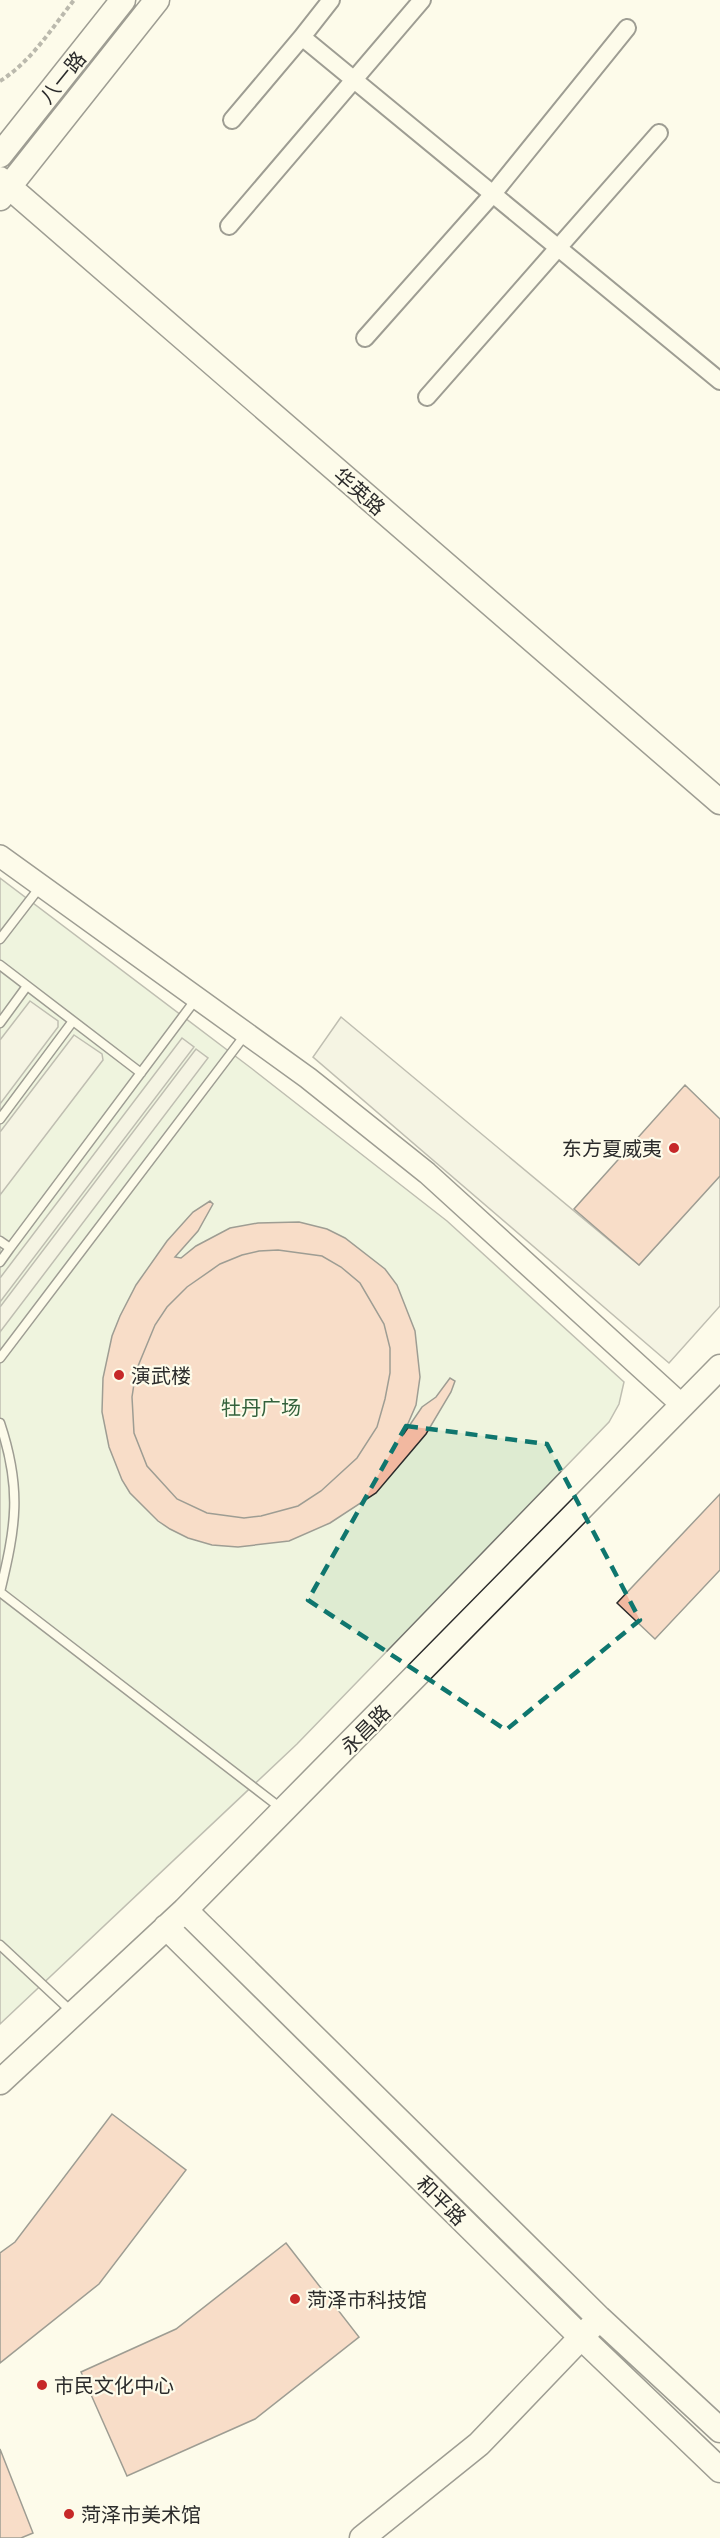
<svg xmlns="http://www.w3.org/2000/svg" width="720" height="2538" font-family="'Exo 2','Noto Sans SC',sans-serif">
<rect width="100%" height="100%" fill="#fdfbea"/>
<path fill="#deebd1" stroke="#74746e" stroke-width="1.5" d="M 0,878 L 251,1068 L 447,1221 L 624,1382 L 619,1404 L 609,1422 L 297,1744 L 0,2024 Z"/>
<path fill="#eceadb" stroke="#74746e" stroke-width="1.5" d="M 30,1001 L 58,1021 L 58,1027 L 0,1104 L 0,1040 Z
M 341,1017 L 639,1265 L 720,1176 L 720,1306 L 669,1363 L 313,1057 Z
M 74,1035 L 102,1054 L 103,1060 L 0,1195 L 0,1132 Z
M 182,1038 L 194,1047 L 0,1302 L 0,1278 Z
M 196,1049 L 208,1058 L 0,1332 L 0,1307 Z"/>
<path fill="#f2b8a0" stroke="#2b2b2b" stroke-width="1.5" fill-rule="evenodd" d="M 685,1085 L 720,1119 L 720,1176 L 639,1265 L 574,1209 Z
M 210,1201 L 213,1204 L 198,1231 L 175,1257 L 181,1258 L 196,1246 L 230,1228 L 258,1223 L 299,1222 L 327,1229 L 345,1238 L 385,1269 L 397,1285 L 415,1331 L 420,1377 L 416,1405 L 403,1435 L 422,1407 L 436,1397 L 450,1378 L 455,1381 L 451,1392 L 426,1434 L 376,1493 L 330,1523 L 289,1541 L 238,1547 L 212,1545 L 188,1538 L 170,1529 L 158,1521 L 130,1493 L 122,1480 L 109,1447 L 102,1412 L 103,1378 L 112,1336 L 120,1316 L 136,1285 L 167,1241 L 193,1212 ZM 278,1250 L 322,1256 L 341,1267 L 360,1283 L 384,1324 L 390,1348 L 390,1373 L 385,1399 L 377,1427 L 357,1458 L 321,1491 L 298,1506 L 261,1516 L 244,1518 L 207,1513 L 177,1499 L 147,1466 L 134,1433 L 132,1397 L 136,1371 L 155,1325 L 167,1307 L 187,1287 L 220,1264 L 242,1255 L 259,1251 Z
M 278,1250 L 322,1256 L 341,1267 L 360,1283 L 384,1324 L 390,1348 L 390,1373 L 385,1399 L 377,1427 L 357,1458 L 321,1491 L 298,1506 L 261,1516 L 244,1518 L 207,1513 L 177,1499 L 147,1466 L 134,1433 L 132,1397 L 136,1371 L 155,1325 L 167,1307 L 187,1287 L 220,1264 L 242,1255 L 259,1251 Z
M 720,1494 L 720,1570 L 655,1639 L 617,1603 Z
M 112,2114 L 186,2170 L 99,2284 L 0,2363 L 0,2253 L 15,2242 Z
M 286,2243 L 359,2337 L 255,2419 L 127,2476 L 81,2372 L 176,2329 Z
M 0,2449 L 33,2533 L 21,2538 L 0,2538 Z"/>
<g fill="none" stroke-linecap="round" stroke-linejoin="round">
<defs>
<path id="service" d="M 0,939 L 40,887
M 0,965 L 141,1073
M 0,1023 L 27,986
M 0,1119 L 73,1021
M 0,1241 L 10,1248 L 196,999
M 0,1262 L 10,1248
M 0,1358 L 245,1035
M 0,1423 C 22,1489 16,1526 0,1592
M 0,1592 L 282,1809
M 0,1945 L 72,2012"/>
<path id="minor" d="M 331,0 L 302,37 L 720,381
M 232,120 L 302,37
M 229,226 L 422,0
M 365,338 L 492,195 L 627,28
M 427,397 L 659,133"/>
<path id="tertiary" d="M 0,856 L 308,1078 L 427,1173 L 683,1406"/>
<path id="secondary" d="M 0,155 L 123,0
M 0,179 L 720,802
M 0,198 L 157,0
M 185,1910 L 599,2318 L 720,2430
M 166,1927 L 581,2337 L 720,2470
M 0,2082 L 185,1910 L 720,1367
M 362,2538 L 479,2444 L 591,2327"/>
</defs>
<use href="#service" stroke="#2b2b2b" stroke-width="11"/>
<use href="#minor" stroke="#2b2b2b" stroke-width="20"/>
<use href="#tertiary" stroke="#2b2b2b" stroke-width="24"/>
<use href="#secondary" stroke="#2b2b2b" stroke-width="27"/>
<path stroke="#6a6964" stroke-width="4" stroke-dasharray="4.5 3" stroke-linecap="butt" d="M 0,81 C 31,62 52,28 74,0"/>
<use href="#service" stroke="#fdfbea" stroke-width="8"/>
<use href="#minor" stroke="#fdfbea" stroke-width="16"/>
<use href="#tertiary" stroke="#fdfbea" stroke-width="21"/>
<use href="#secondary" stroke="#fdfbea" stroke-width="24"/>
</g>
<path d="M0 0H720V2538H0ZM 406,1426 L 547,1444 L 640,1620 L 506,1730 L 308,1600 Z" fill="#fdfbea" fill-opacity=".55" fill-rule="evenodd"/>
<path fill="none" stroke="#0f766e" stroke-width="4.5" stroke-dasharray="12 8" stroke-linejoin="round" d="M 406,1426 L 547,1444 L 640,1620 L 506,1730 L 308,1600 Z"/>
<g fill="#c62828" stroke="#fdfbea" stroke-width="2">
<circle cx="674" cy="1148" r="6"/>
<circle cx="119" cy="1375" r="6"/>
<circle cx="295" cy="2299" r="6"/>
<circle cx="42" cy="2385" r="6"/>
<circle cx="69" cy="2514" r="6"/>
</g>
<g text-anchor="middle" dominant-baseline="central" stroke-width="4.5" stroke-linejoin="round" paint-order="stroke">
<g font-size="20" fill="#2b2b2b" stroke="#fdfbea">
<text transform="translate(62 77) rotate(-51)">八一路</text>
<text transform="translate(360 491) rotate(41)">华英路</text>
<text transform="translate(365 1729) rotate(-45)">永昌路</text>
<text transform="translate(442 2200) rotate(45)">和平路</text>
</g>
<g font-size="20" fill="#2b2b2b" stroke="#fdfbea" text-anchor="start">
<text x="662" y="1148" text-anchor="end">东方夏威夷</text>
<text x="131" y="1375">演武楼</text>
<text x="307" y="2299">菏泽市科技馆</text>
<text x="54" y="2385">市民文化中心</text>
<text x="81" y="2514">菏泽市美术馆</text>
</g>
<g font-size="20" fill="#34623c" stroke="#fdfbea">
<text x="261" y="1407">牡丹广场</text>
</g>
</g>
</svg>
